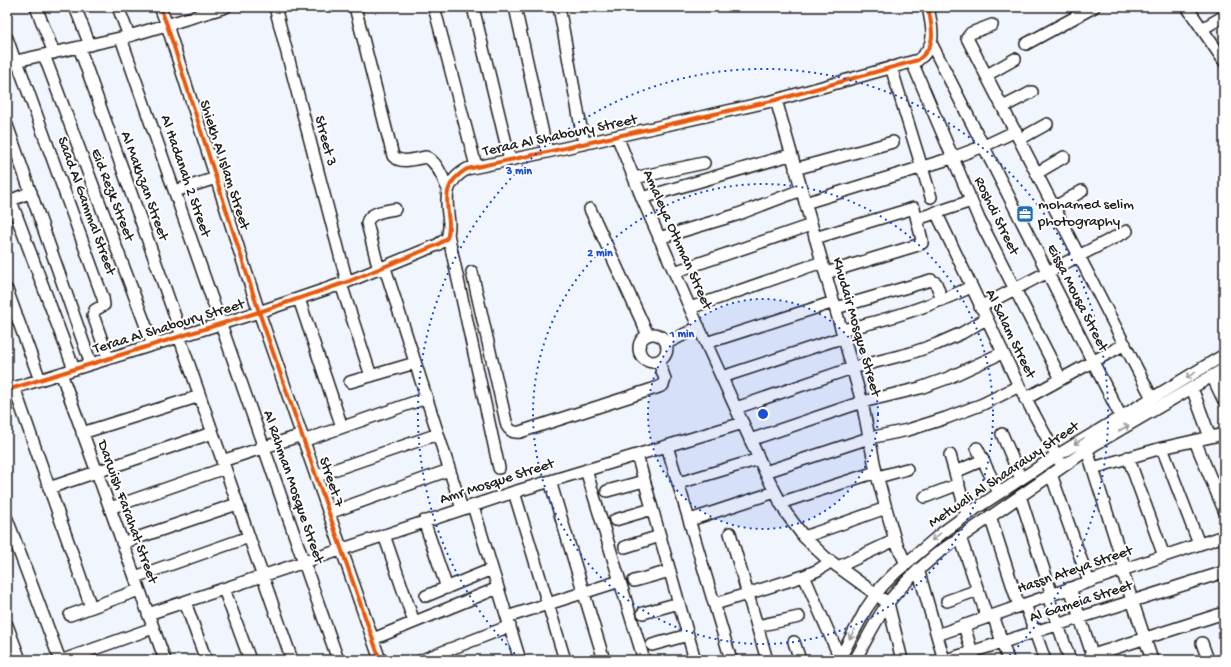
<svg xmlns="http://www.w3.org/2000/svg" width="1231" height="667" font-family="'Gochi Hand',sans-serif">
<rect width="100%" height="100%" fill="#f0f5fe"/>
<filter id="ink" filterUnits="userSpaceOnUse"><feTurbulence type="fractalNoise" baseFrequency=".025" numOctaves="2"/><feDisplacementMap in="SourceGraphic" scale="8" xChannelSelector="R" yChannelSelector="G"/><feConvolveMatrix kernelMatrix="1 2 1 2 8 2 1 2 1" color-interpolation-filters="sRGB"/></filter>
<g filter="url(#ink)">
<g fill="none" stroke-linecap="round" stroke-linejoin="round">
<defs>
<path id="minor" d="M 36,7 L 54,53
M 75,7 L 90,45
M 118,7 L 129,36
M 160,7 L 167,25 L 259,312 L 380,660
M 275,7 L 347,282
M 355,7 L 393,156 C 401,164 415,159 426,157 C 437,161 443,179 448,189
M 434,7 L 476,166
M 473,7 L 510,160
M 515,7 L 547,152
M 559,7 L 584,144
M 1187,7 L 1224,61
M 992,25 L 971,33 L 967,38 L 1152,398
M 1202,29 L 1224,16
M 7,38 L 15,61
M 121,38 L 338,660
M 931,43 L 1121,417
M 1026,44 L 1094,7
M 79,47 L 182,336
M 44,55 L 153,345
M 17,61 L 103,298 L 104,305 L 95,310 L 93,315 L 108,358
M 912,62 L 979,219 L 1061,379
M 7,63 L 129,36 L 226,7
M 891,67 L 931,197
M 987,75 L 1015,59
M 776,100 L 862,402 L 876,472 L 886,508 L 895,540 L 906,564
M 1003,107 L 1032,92
M 7,125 L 91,364
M 617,136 L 642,198 L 690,308 L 765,472 L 786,513 L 804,537 L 826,558 L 888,603 L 902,660
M 1020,139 L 1047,124
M 795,169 L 893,142
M 1037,173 L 1064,157
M 634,178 L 704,163
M 175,191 L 216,178
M 642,198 L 790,155
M 11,201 L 74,369
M 7,202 L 31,192
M 805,203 L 952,158 L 984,146 L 1016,131
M 1055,207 L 1082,191
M 590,209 L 648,335
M 936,212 L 1019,386 L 1060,462
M 917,219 L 971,201
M 448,234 L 499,468
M 659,238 L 736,215 L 801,190
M 815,238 L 914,208 L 922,240 L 922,243 L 918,245 L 826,273
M 385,268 L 462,509
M 379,270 L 367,223 C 369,212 386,211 395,209
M 472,272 L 507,426 C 510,431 514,433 520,432 L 659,387 L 663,385 L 665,379 L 659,362
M 674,272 L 811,225
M 341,284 L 371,376
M 7,290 L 40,380
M 299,299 L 342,427
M 980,307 L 1127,231
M 690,308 L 822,262
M 836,308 L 931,280 L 936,283 L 942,300
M 842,330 C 887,320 929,307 971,287
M639 348a14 14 0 1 1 28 0a14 14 0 1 1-28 0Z
M 179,336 L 292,660
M 667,343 L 699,327
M 706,343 L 834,302
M 61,373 L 165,660
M 1212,376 L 1224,401
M 722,377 L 844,337
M 350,382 L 415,363
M 14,387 L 91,607
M 1192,388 L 1210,437
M 7,390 L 259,312 L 347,282 L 437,245 C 440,243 444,241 447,238 C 449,233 449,227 449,223 C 446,198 443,183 467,169 L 547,152 L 776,100 L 918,60 C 938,45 932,28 928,7
M 1025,399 L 1125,344
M 736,408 L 852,368 L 911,353 L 937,344 L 962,333 L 986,319
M 82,433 L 200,396
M 1002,434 L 1021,479
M 750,440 L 862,402 L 920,388 L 948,378 L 1002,353
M 303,441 L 426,398
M 1195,441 L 1224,510
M 667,446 L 731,660
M 977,448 L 999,493
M 1162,448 L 1199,544
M 1087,450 L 1125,569
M 637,455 L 695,660
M 950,455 L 967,515
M 1128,457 L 1164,556
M 222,461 L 302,435
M 1093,468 L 1162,448 L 1224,434
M 586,470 L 644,660
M 765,472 L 869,438 L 908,430 L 946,418 L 983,404 L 1019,386
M 955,472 L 983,460
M 1051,474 L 1089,582
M 316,476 L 438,434
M 878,477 L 907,469
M 550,481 L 604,660
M 679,483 L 759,459
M 49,488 L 212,433
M 607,491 L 644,481
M 514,492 L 565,660
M 1020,496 L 1052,595
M 925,497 L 959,484
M 780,503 L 876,472
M 473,506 L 520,660
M 110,508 L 225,468
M 329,513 L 449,470
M 990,516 L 1019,606
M 7,519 L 60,660
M 615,520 L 652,509
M 690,520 L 775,492
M 424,521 L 447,588
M 730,533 L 767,660
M 384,535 L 414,622
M 804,537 L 886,508
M 960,537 L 987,617
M 122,543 L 237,504
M 625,547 L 660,536
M 838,567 L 895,540
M 918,569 L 944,660
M 1122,570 L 1152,660
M 804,576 L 840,658
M 135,577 L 249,537
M 634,581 L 670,571
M 1070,588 L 1094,660
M 224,589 L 250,660
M 426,596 L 492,569
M 1048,596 L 1070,660
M 947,601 L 978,590
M 185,602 L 206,660
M 715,604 L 804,576 L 818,570 L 830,562
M 1025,604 L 1045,660
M 643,613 L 679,603
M 148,614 L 514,492 L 743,423
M 70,615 L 139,590
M 993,615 L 1008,660
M 507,617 L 620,581
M 7,625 L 20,660
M 964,625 L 974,660
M 757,626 L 799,617
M 937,635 L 1125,569 L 1224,536
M 373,639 L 498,588
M 794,642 L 800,660
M 1202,643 L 1208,660
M 652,645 L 688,635
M 1093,655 L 1224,613
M 63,660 L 153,628
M 422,660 L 510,626
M 839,660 L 866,609 L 882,586 L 896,572 L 942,533 L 975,509 L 1056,456 L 1224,355
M 855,660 C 866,641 875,621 888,603 C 902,584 920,568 938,553 L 1094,445 L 1224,369
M 946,660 L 1224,572"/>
</defs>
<use href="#minor" stroke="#1c1c1c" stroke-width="14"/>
<use href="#minor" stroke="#fff" stroke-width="11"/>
<defs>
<path id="cycleway" d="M 160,7 L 167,25 L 259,312 L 380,660
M 7,390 L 259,312 L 347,282 L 437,245 C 440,243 444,241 447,238 C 449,233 449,227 449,223 C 446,198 443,183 467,169 L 547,152 L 776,100 L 918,60 C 938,45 932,28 928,7"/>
</defs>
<use href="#cycleway" stroke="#fff" stroke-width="6"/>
<use href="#cycleway" stroke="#e8590c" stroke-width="4"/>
</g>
<defs><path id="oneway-shaft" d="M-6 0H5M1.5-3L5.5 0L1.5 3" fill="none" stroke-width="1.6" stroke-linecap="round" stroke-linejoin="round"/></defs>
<g stroke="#999">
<use href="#oneway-shaft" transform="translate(1191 375) rotate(149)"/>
<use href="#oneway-shaft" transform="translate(1124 428) rotate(-30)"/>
<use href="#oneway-shaft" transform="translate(1079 441) rotate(148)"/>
<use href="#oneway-shaft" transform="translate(936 537) rotate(141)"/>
<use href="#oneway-shaft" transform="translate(852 634) rotate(118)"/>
</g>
</g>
<circle cx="763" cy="414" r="115" fill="#1d4ed8" fill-opacity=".12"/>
<g fill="none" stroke="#1d4ed8" stroke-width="2" stroke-dasharray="2 4">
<circle cx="763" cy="414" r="115"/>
<circle cx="763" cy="414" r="230"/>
<path d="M519 658A345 345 0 1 1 1007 658"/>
</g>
<defs>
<symbol id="office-square" viewBox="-11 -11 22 22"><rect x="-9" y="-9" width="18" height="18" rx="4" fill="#1f6fb2" stroke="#fff"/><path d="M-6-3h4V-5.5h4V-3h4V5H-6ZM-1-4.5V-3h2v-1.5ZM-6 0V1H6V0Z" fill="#fff"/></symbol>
</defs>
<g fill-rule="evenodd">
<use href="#office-square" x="1015" y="204" width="20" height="20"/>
</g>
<g text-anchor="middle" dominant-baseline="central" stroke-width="4" stroke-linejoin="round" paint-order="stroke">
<g font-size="15" fill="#1c1c1c" stroke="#fff">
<text transform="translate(560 136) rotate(-12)">Teraa Al Shaboury Street</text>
<text transform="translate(325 141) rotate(75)">Street 3</text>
<text transform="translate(224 165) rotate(72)">Shiekh Al Islam Street</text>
<text transform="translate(185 176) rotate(71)">Al Hadanah 2 Street</text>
<text transform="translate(144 186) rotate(70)">Al Makhzan Street</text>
<text transform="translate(112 195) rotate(69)">Eid Rezk Street</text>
<text transform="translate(86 206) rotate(70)">Saad Al Gammal Street</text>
<text transform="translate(996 216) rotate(64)">Roshdi Street</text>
<text transform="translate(677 240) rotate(66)">Amaleya Othman Street</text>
<text transform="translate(1077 298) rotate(63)">Eissa Mousa Street</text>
<text transform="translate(169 327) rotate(-17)">Teraa Al Shaboury Street</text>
<text transform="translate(856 327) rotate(74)">Khudair Mosque Street</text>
<text transform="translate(1010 334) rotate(64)">Al Salam Street</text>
<text transform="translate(1004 475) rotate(-34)">Metwali Al Shaarawy Street</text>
<text transform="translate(331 482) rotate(71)">Street 7</text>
<text transform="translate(497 482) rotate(-18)">Amr Mosque Street</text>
<text transform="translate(293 487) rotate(71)">Al Rahman Mosque Street</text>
<text transform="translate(127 512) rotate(70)">Darwish Farahat Street</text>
<text transform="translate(1075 570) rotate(-19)">Hassn Ateya Street</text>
<text transform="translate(1081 602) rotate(-18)">Al Gameia Street</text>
</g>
<g font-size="15" fill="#1c1c1c" stroke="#fff" text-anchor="start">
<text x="1038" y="205">mohamed selim<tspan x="1038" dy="17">photography</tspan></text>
</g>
</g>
<circle cx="763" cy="414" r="6" fill="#1d4ed8" stroke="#fff" stroke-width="2"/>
<g font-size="12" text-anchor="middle" font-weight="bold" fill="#1d4ed8" stroke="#fff" stroke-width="4" stroke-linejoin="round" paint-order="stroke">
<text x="519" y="174">3 min</text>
<text x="600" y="256">2 min</text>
<text x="682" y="337">1 min</text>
</g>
<rect width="1231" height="667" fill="none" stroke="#fff" stroke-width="24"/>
<rect x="12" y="12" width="1207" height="643" fill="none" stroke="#1c1c1c" stroke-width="1.5" filter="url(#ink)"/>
</svg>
